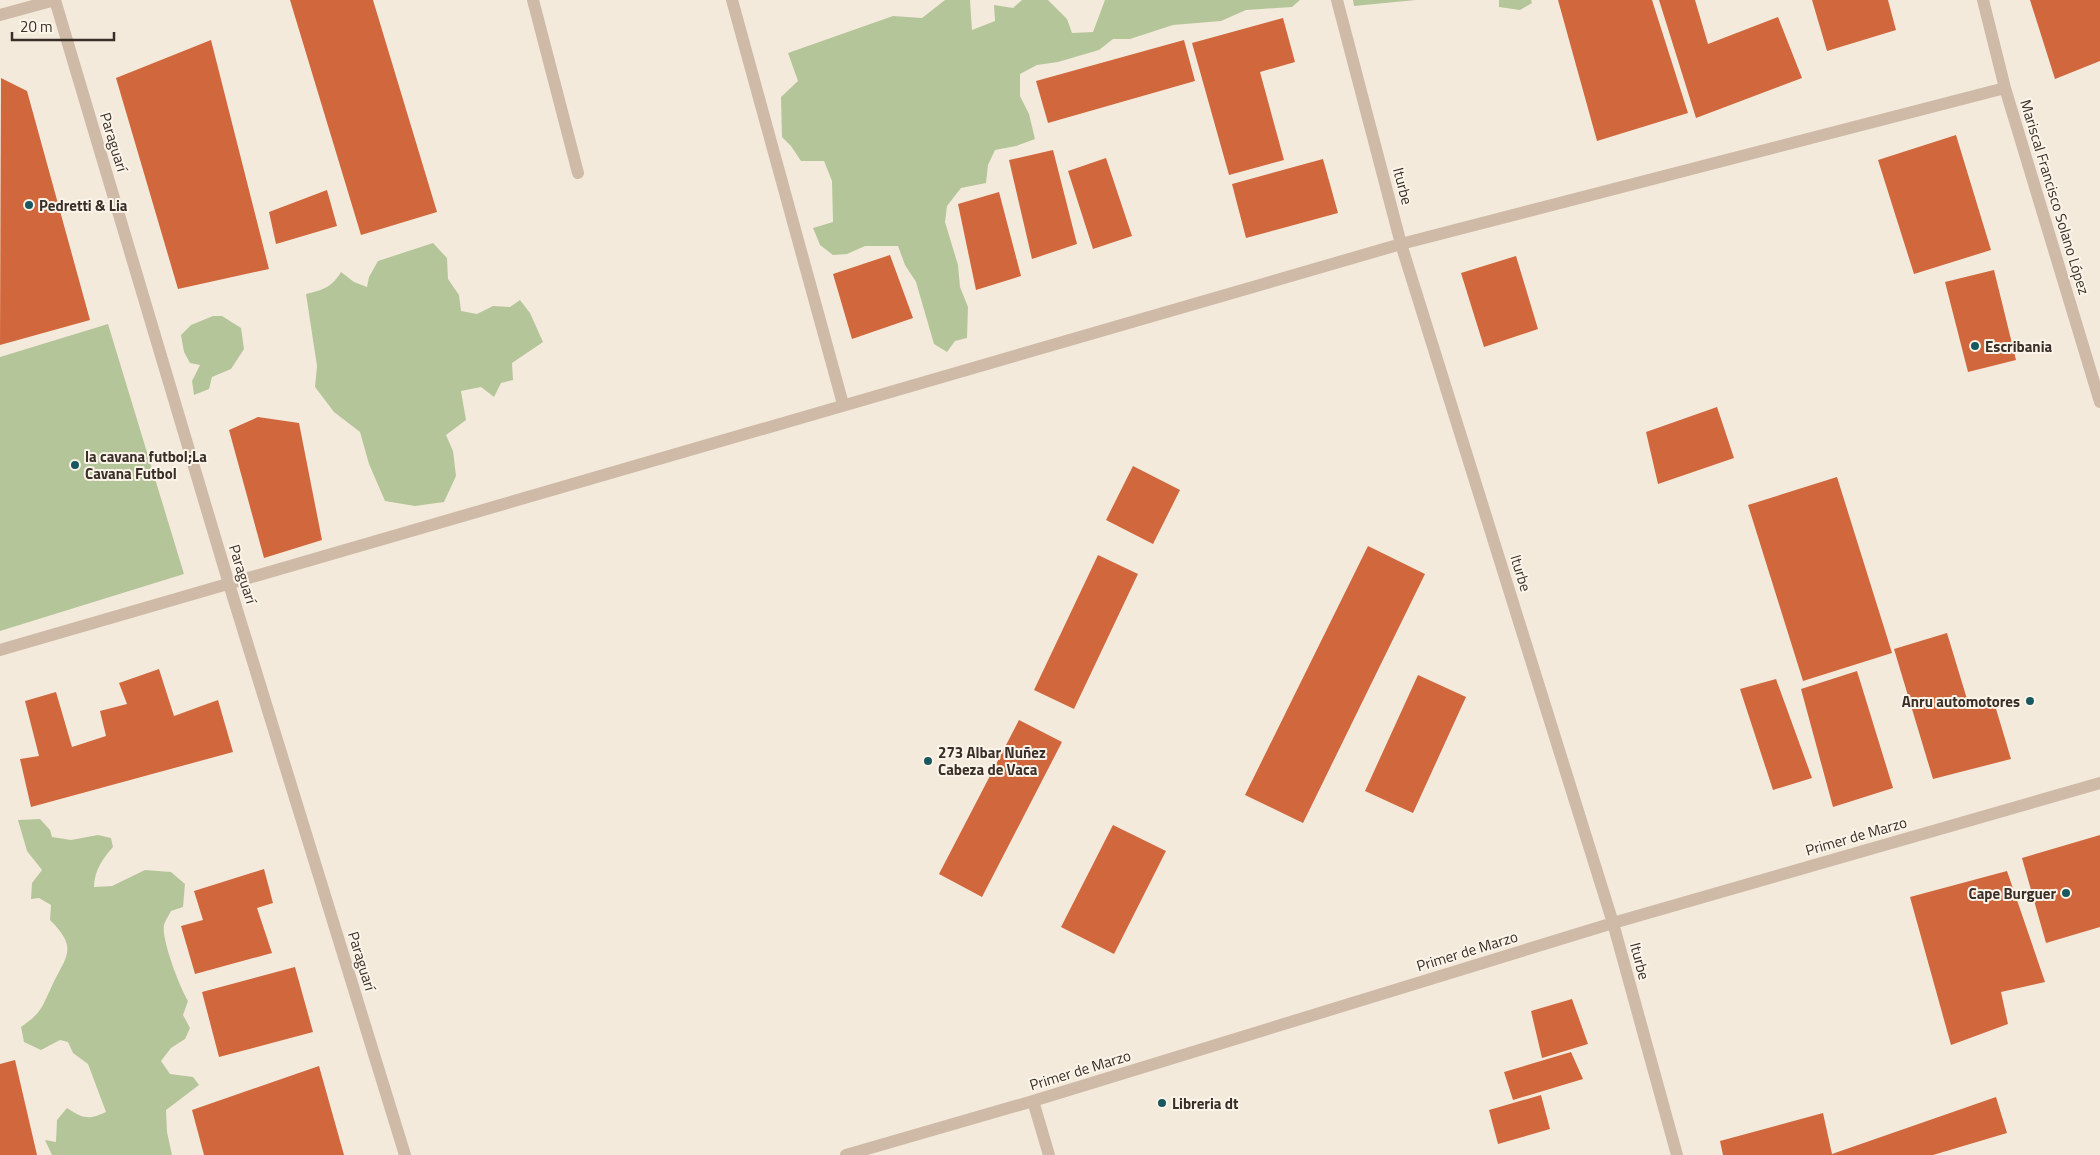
<svg xmlns="http://www.w3.org/2000/svg" width="2100" height="1155" font-family="'Titillium Web',sans-serif">
<rect width="100%" height="100%" fill="#f4eadc"/>
<path fill="#b5c59a" d="M 945,0 L 970,0 L 972,30 L 995,21 L 994,5 L 1013,8 L 1022,0 L 1048,0 L 1067,19 L 1072,33 L 1093,32 L 1105,0 L 1300,0 L 1292,7 L 1246,10 L 1221,21 L 1173,25 L 1130,39 L 1113,39 L 1099,50 L 1058,62 L 1037,65 L 1020,74 L 1020,96 L 1029,114 L 1035,139 L 1016,146 L 995,150 L 988,165 L 986,183 L 961,188 L 947,206 L 945,222 L 958,265 L 960,287 L 968,307 L 967,338 L 955,341 L 947,352 L 934,344 L 916,282 L 905,265 L 898,246 L 865,246 L 847,254 L 833,255 L 820,245 L 813,228 L 833,222 L 832,181 L 824,161 L 801,161 L 791,146 L 782,137 L 781,97 L 798,81 L 788,53 L 893,16 L 922,18 Z
M 1353,0 L 1416,0 L 1354,6 Z
M 1499,0 L 1531,0 L 1532,3 L 1520,10 L 1499,7 Z
M 433,243 L 447,258 L 448,279 L 459,295 L 461,311 L 477,314 L 493,306 L 510,307 L 520,300 L 530,313 L 543,342 L 512,363 L 513,380 L 501,383 L 494,397 L 481,387 L 461,391 L 466,420 L 446,435 L 453,451 L 456,476 L 444,502 L 415,506 L 385,501 L 369,464 L 360,432 L 334,412 L 315,387 L 317,366 L 306,294 C 323,290 332,287 341,272 L 354,282 L 367,287 L 369,277 L 378,261 Z
M 213,316 L 222,316 L 241,328 L 244,349 L 231,369 L 212,377 L 209,389 L 194,395 L 192,381 L 200,365 L 190,363 L 184,352 L 181,335 L 191,325 Z
M 108,324 L 184,574 L 0,631 L 0,357 Z
M 40,819 L 50,830 L 52,837 L 71,840 L 98,835 L 111,838 L 113,847 C 103,858 94,871 94,887 L 112,886 L 145,870 L 171,872 L 185,884 L 183,907 L 171,911 C 169,915 165,921 164,925 C 161,939 180,988 188,1001 L 183,1015 L 190,1028 L 185,1039 L 171,1048 L 161,1061 L 170,1074 L 193,1077 L 199,1085 L 166,1110 L 167,1132 L 172,1155 L 52,1155 L 45,1140 L 56,1142 L 57,1120 L 67,1108 C 84,1119 88,1120 106,1112 L 88,1064 L 73,1053 L 68,1042 L 60,1040 L 41,1050 L 24,1042 L 21,1027 C 42,1012 41,1009 51,988 C 65,956 80,950 50,920 L 51,905 L 39,898 L 31,899 L 32,883 L 42,870 L 27,851 L 18,820 Z"/>
<path fill="#d1673d" d="M 290,0 L 373,0 L 437,212 L 361,235 Z
M 1558,0 L 1652,0 L 1688,113 L 1597,141 Z
M 1659,0 L 1695,0 L 1708,44 L 1778,17 L 1802,78 L 1696,118 Z
M 1812,0 L 1888,0 L 1896,30 L 1827,51 Z
M 2030,0 L 2100,0 L 2100,61 L 2055,79 Z
M 1283,18 L 1295,62 L 1260,72 L 1284,160 L 1229,175 L 1192,43 Z
M 211,40 L 269,269 L 178,289 L 116,78 Z
M 1184,40 L 1195,81 L 1048,123 L 1036,81 Z
M 1,78 L 27,91 L 90,320 L 0,345 Z
M 1956,135 L 1991,250 L 1914,274 L 1878,160 Z
M 1053,150 L 1077,244 L 1032,259 L 1009,160 Z
M 1106,158 L 1132,236 L 1093,249 L 1068,171 Z
M 1323,159 L 1338,213 L 1246,238 L 1232,184 Z
M 327,190 L 337,226 L 276,244 L 269,212 Z
M 999,192 L 1021,276 L 976,290 L 958,204 Z
M 890,255 L 913,318 L 852,339 L 833,274 Z
M 1516,256 L 1538,329 L 1484,347 L 1461,273 Z
M 1994,270 L 2016,360 L 1968,372 L 1945,282 Z
M 1717,407 L 1734,458 L 1658,484 L 1646,432 Z
M 258,417 L 299,423 L 322,540 L 264,558 L 229,430 Z
M 1133,466 L 1180,490 L 1153,544 L 1106,520 Z
M 1837,477 L 1892,653 L 1803,681 L 1748,505 Z
M 1368,546 L 1425,574 L 1303,823 L 1245,795 Z
M 1098,555 L 1138,574 L 1074,709 L 1034,690 Z
M 1947,633 L 1970,709 L 1994,702 L 2011,759 L 1933,779 L 1894,649 Z
M 159,669 L 174,716 L 218,700 L 233,752 L 31,807 L 20,759 L 39,756 L 25,701 L 56,692 L 72,747 L 106,736 L 100,711 L 127,704 L 119,683 Z
M 1857,671 L 1893,788 L 1833,807 L 1801,689 Z
M 1418,675 L 1466,697 L 1413,813 L 1365,791 Z
M 1776,679 L 1812,778 L 1773,790 L 1740,689 Z
M 1019,720 L 1062,742 L 982,897 L 939,874 Z
M 1113,825 L 1166,851 L 1114,954 L 1061,927 Z
M 2100,835 L 2100,927 L 2046,943 L 2022,858 Z
M 264,869 L 273,903 L 257,908 L 272,953 L 195,974 L 181,926 L 203,920 L 194,891 Z
M 2007,871 L 2045,982 L 2001,992 L 2008,1024 L 1951,1045 L 1910,897 Z
M 295,967 L 313,1032 L 219,1057 L 202,992 Z
M 1572,999 L 1588,1044 L 1542,1058 L 1531,1011 Z
M 1571,1052 L 1583,1079 L 1513,1100 L 1504,1072 Z
M 15,1060 L 37,1155 L 0,1155 L 0,1064 Z
M 319,1066 L 344,1155 L 204,1155 L 192,1110 Z
M 1541,1095 L 1550,1129 L 1498,1144 L 1489,1110 Z
M 1996,1097 L 2007,1133 L 1933,1155 L 1723,1155 L 1720,1141 L 1823,1113 L 1832,1154 Z"/>
<g fill="none" stroke-linecap="round" stroke-linejoin="round">
<path stroke="#cebaa6" stroke-width="12" d="M 55,0 L 229,584 L 405,1155
M 533,0 L 578,173
M 732,0 L 843,404
M 1337,0 L 1401,244 L 1613,923 L 1677,1155
M 1983,0 L 2005,88 L 2100,402
M 0,15 L 55,0
M 0,650 L 1401,244 L 2005,88
M 1033,1101 L 1049,1155
M 846,1155 L 1033,1101 L 1613,923 L 2100,783"/>
</g>
<g fill="#19585f" stroke="#fbf4e9" stroke-width="2">
<circle cx="29" cy="205" r="5"/>
<circle cx="1975" cy="346" r="5"/>
<circle cx="75" cy="465" r="5"/>
<circle cx="2030" cy="701" r="5"/>
<circle cx="928" cy="761" r="5"/>
<circle cx="2066" cy="893" r="5"/>
<circle cx="1162" cy="1103" r="5"/>
</g>
<g text-anchor="middle" dominant-baseline="central" stroke-width="4" stroke-linejoin="round" paint-order="stroke">
<g font-size="15" fill="#3a2e28" stroke="#fbf4e9">
<text transform="translate(114 142) rotate(73)">Paraguarí</text>
<text transform="translate(1403 186) rotate(75)">Iturbe</text>
<text transform="translate(2055 197) rotate(73)">Mariscal Francisco Solano López</text>
<text transform="translate(1521 573) rotate(73)">Iturbe</text>
<text transform="translate(243 574) rotate(73)">Paraguarí</text>
<text transform="translate(1856 836) rotate(-16)">Primer de Marzo</text>
<text transform="translate(1467 951) rotate(-17)">Primer de Marzo</text>
<text transform="translate(362 961) rotate(73)">Paraguarí</text>
<text transform="translate(1640 961) rotate(75)">Iturbe</text>
<text transform="translate(1080 1070) rotate(-17)">Primer de Marzo</text>
</g>
<g font-size="15" font-weight="bold" fill="#3a2e28" stroke="#fbf4e9" text-anchor="start">
<text x="39" y="205">Pedretti &amp; Lia</text>
<text x="1985" y="346">Escribania</text>
<text x="85" y="456">la cavana futbol;La<tspan x="85" dy="17">Cavana Futbol</tspan></text>
<text x="2020" y="701" text-anchor="end">Anru automotores</text>
<text x="938" y="752">273 Albar Nuñez<tspan x="938" dy="17">Cabeza de Vaca</tspan></text>
<text x="2056" y="893" text-anchor="end">Cape Burguer</text>
<text x="1172" y="1103">Libreria dt</text>
</g>
</g>
<path d="M12 32v8h102v-8" fill="none" stroke="#3a2e28" stroke-width="2.5"/>
<text x="20" y="32" font-size="15" fill="#3a2e28" stroke="#fbf4e9" stroke-width="4" paint-order="stroke">20 m</text>
</svg>
